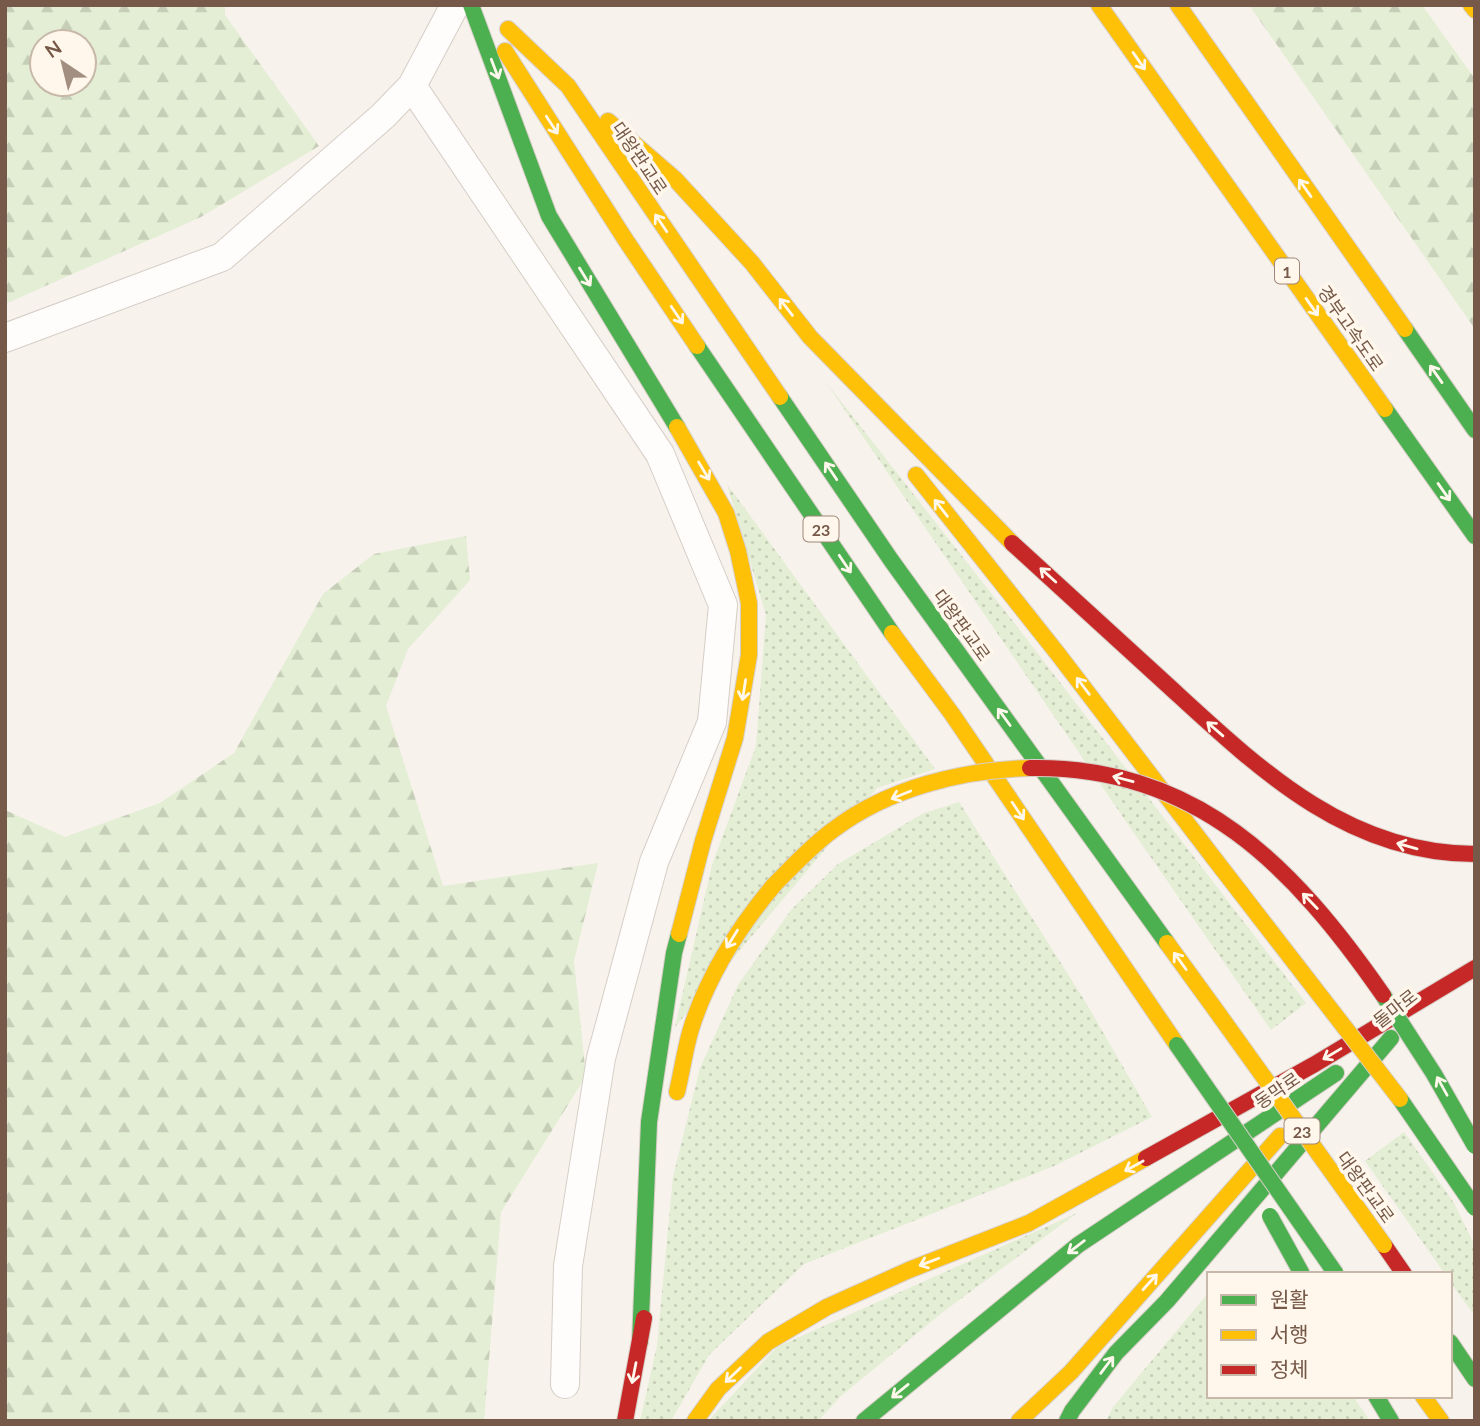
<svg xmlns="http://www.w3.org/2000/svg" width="1480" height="1426" font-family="Lato,'Noto Sans KR',sans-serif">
<defs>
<pattern id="grass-dots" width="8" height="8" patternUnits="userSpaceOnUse" patternTransform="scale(1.75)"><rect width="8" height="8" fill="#e3eed5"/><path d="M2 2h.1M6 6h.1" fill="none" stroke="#c6ceb8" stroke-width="1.8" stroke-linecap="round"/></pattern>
<pattern id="forest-firs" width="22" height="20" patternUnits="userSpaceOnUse" patternTransform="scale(1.75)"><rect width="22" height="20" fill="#e3eed5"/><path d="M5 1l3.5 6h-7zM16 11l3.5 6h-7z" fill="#c6ceb8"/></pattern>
</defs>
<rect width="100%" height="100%" fill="#f7f2eb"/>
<path fill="url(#grass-dots)" d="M 825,381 L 1012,620 L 1306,1003 L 1271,1030 L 1127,823 Z
M 727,484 L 935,769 L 877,788 L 675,1027 L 712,865 L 756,746 L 766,615 Z
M 959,802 L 1086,1003 L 1152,1117 L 1054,1166 L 804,1264 L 709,1355 L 671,1421 L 640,1421 L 657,1346 L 673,1177 L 700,1068 L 738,985 L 791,910 L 838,864 L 922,814 Z
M 1404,1132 L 1454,1203 L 1475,1246 L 1475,1316 L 1450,1282 L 1450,1274 L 1445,1274 L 1365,1161 Z
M 1077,1213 L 943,1312 L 841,1396 L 818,1421 L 708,1421 L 777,1347 Z
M 1209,1292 L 1209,1396 L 1353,1396 L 1370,1421 L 1106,1421 L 1113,1407 Z"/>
<path fill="url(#forest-firs)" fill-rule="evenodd" d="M 5,5 L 225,5 L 225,15 L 319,146 L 201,217 L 5,304 ZM 42,42 L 84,42 L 84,84 L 42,84 Z
M 1249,5 L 1422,5 L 1475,79 L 1475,329 Z
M 466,536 L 470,580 L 408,649 L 386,706 L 443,886 L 598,863 L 574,961 L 586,1076 L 501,1212 L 484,1421 L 5,1421 L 5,810 L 65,837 L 160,803 L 234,753 L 323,594 L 374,554 Z"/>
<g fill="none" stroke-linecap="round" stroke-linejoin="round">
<defs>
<path id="street" d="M 412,86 L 660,454 L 723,605 L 712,722 L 654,862 L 601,1058 L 568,1266 L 565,1384
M 5,338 L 222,257 L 383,116 L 412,86 L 455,5"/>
<path id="fast" d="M 471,5 L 549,216 L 677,427
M 1405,329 L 1475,430
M 697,346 L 892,633
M 780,397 L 891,560 L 1167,943
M 1385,409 L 1475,536
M 640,1342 L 649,1122 L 674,953 L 679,934
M 1450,1342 L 1475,1379
M 1376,1396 L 1391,1421
M 864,1421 L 1078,1245 L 1336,1073
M 1067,1421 L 1072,1411 L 1116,1353 L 1167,1301 L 1391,1038"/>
<path id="slow" d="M 1099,5 L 1385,409
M 1178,5 L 1405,329
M 1471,5 L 1475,10
M 508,29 L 568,86 L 780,397
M 505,51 L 625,239 L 697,346
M 608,121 L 675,179 L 752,263 L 810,337 L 1012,543
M 677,427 L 726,513 L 738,551 L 749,603 L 749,655 L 735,738 L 703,841 L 679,934
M 916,475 L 1058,654 L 1213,857
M 892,633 L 952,714 L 1177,1045
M 1167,943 L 1220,1016
M 677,1092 C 682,1071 685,1049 691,1029 C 708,975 738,928 774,885
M 1423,1396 L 1441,1421
M 695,1421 L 718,1389 L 768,1342 L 827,1307 L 909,1270 L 1029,1223 L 1146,1158
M 1019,1421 L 1071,1372 L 1280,1136"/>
<path id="jam" d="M 1012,543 C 1062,589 1112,634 1162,680 C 1253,763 1343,854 1475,854
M 1146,1158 L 1315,1064 L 1475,968
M 1384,1245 L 1404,1274
M 625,1421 L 644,1318"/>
</defs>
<use href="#street" stroke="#d6cec7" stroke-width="30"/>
<use href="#fast" stroke="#d7cec7" stroke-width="18"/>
<use href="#slow" stroke="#d7cec7" stroke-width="18"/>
<use href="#jam" stroke="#d7cec7" stroke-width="18"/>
<use href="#street" stroke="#fefdfc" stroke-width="28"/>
<use href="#fast" stroke="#4caf50" stroke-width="16"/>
<use href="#slow" stroke="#ffc107" stroke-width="16"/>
<use href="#jam" stroke="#c62828" stroke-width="16"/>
<defs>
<path id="fast-bridge" d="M 1383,995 L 1434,1074 L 1475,1146
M 1177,1045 L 1336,1274
M 1400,1099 L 1475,1208
M 1270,1216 L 1302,1274"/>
<path id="slow-bridge" d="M 1213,857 L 1400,1099
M 774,885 C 793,866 811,846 833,830 C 888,788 962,770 1030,768
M 1220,1016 L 1384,1245"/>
<path id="jam-bridge" d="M 1030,768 C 1197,765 1294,867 1383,995"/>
</defs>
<use href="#fast-bridge" stroke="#d8cfc9" stroke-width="18" stroke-linecap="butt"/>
<use href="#slow-bridge" stroke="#d8cfc9" stroke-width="18" stroke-linecap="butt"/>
<use href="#jam-bridge" stroke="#d8cfc9" stroke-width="18" stroke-linecap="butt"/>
<use href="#fast-bridge" stroke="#4caf50" stroke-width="16"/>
<use href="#slow-bridge" stroke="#ffc107" stroke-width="16"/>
<use href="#jam-bridge" stroke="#c62828" stroke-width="16"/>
</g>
<defs><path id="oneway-shaft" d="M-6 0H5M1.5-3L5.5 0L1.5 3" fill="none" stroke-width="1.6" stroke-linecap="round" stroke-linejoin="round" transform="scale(1.75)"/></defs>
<g stroke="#fff7eb">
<use href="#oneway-shaft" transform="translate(1139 61) rotate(55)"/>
<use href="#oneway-shaft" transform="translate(495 69) rotate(69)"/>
<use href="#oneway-shaft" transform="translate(552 125) rotate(57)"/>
<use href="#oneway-shaft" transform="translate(1305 188) rotate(-125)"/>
<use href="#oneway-shaft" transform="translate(661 223) rotate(-124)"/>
<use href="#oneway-shaft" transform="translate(585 277) rotate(58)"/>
<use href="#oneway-shaft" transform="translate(786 307) rotate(-128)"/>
<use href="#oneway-shaft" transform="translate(1312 307) rotate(55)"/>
<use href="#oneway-shaft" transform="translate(677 315) rotate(56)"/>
<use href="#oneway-shaft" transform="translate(1436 374) rotate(-125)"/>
<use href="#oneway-shaft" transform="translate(704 471) rotate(59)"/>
<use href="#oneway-shaft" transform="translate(831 471) rotate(-124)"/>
<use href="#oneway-shaft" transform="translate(1444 492) rotate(55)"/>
<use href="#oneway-shaft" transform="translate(941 508) rotate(-128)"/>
<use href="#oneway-shaft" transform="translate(845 564) rotate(56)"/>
<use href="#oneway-shaft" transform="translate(1048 575) rotate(-138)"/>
<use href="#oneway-shaft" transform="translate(1083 686) rotate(-127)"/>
<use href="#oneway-shaft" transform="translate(744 690) rotate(99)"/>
<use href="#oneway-shaft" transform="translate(1004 717) rotate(-126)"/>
<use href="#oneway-shaft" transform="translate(1215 729) rotate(-139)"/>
<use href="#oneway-shaft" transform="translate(1123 779) rotate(-165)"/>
<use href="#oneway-shaft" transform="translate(901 795) rotate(158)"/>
<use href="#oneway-shaft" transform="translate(1018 811) rotate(56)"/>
<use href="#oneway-shaft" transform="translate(1407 846) rotate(-164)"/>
<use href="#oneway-shaft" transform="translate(1310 901) rotate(-134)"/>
<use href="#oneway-shaft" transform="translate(732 939) rotate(122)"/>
<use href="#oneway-shaft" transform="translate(1180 961) rotate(-126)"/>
<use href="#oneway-shaft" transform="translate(1332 1054) rotate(149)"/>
<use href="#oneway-shaft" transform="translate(1442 1086) rotate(-119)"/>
<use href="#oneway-shaft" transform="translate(1134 1166) rotate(151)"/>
<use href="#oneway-shaft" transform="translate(1076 1247) rotate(143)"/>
<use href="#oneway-shaft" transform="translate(929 1262) rotate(159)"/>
<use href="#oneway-shaft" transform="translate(1150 1282) rotate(-48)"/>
<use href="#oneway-shaft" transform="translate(1107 1365) rotate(-53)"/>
<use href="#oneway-shaft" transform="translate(634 1373) rotate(101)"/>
<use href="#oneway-shaft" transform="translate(733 1375) rotate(136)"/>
<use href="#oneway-shaft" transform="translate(900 1391) rotate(141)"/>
</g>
<g text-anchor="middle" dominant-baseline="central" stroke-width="7" stroke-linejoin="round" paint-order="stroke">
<g fill="#fff7eb" stroke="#9f887a" stroke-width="2">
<rect x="1275" y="258.5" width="24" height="25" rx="5"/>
<rect x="803.5" y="516.5" width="35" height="25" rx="5"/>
<rect x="1284.5" y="1118.5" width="35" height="25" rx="5"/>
</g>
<g font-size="16" font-weight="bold" fill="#765949">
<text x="1287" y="271">1</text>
<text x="821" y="529">23</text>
<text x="1302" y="1131">23</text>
</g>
<g font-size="18" fill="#765949" stroke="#fff7eb">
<text transform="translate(640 158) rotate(56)">대왕판교로</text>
<text transform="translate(1351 328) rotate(55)">경부고속도로</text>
<text transform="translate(962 625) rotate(54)">대왕판교로</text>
<text transform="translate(1395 1008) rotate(-38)">돌마로</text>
<text transform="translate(1277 1090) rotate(-34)">동막로</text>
<text transform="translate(1366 1187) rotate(54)">대왕판교로</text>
</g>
</g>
<rect width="1480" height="1426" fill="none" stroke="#765949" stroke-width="14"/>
<rect x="1207" y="1272" width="245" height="126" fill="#fff7eb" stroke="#c8b8aa" stroke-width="2"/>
<rect x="1221" y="1295" width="35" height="10" fill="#4caf50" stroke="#c8b8aa" stroke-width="2"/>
<text x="1270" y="1307" font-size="21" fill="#765949">원활</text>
<rect x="1221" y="1330" width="35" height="10" fill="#ffc107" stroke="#c8b8aa" stroke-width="2"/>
<text x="1270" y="1342" font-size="21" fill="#765949">서행</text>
<rect x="1221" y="1365" width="35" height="10" fill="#c62828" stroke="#c8b8aa" stroke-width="2"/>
<text x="1270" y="1377" font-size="21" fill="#765949">정체</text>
<g transform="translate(63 63) rotate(325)"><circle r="33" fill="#fff7eb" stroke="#c8b8aa" stroke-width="2"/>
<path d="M0-5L12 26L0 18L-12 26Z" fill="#a38f82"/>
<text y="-10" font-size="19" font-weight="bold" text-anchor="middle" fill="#765949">N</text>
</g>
</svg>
